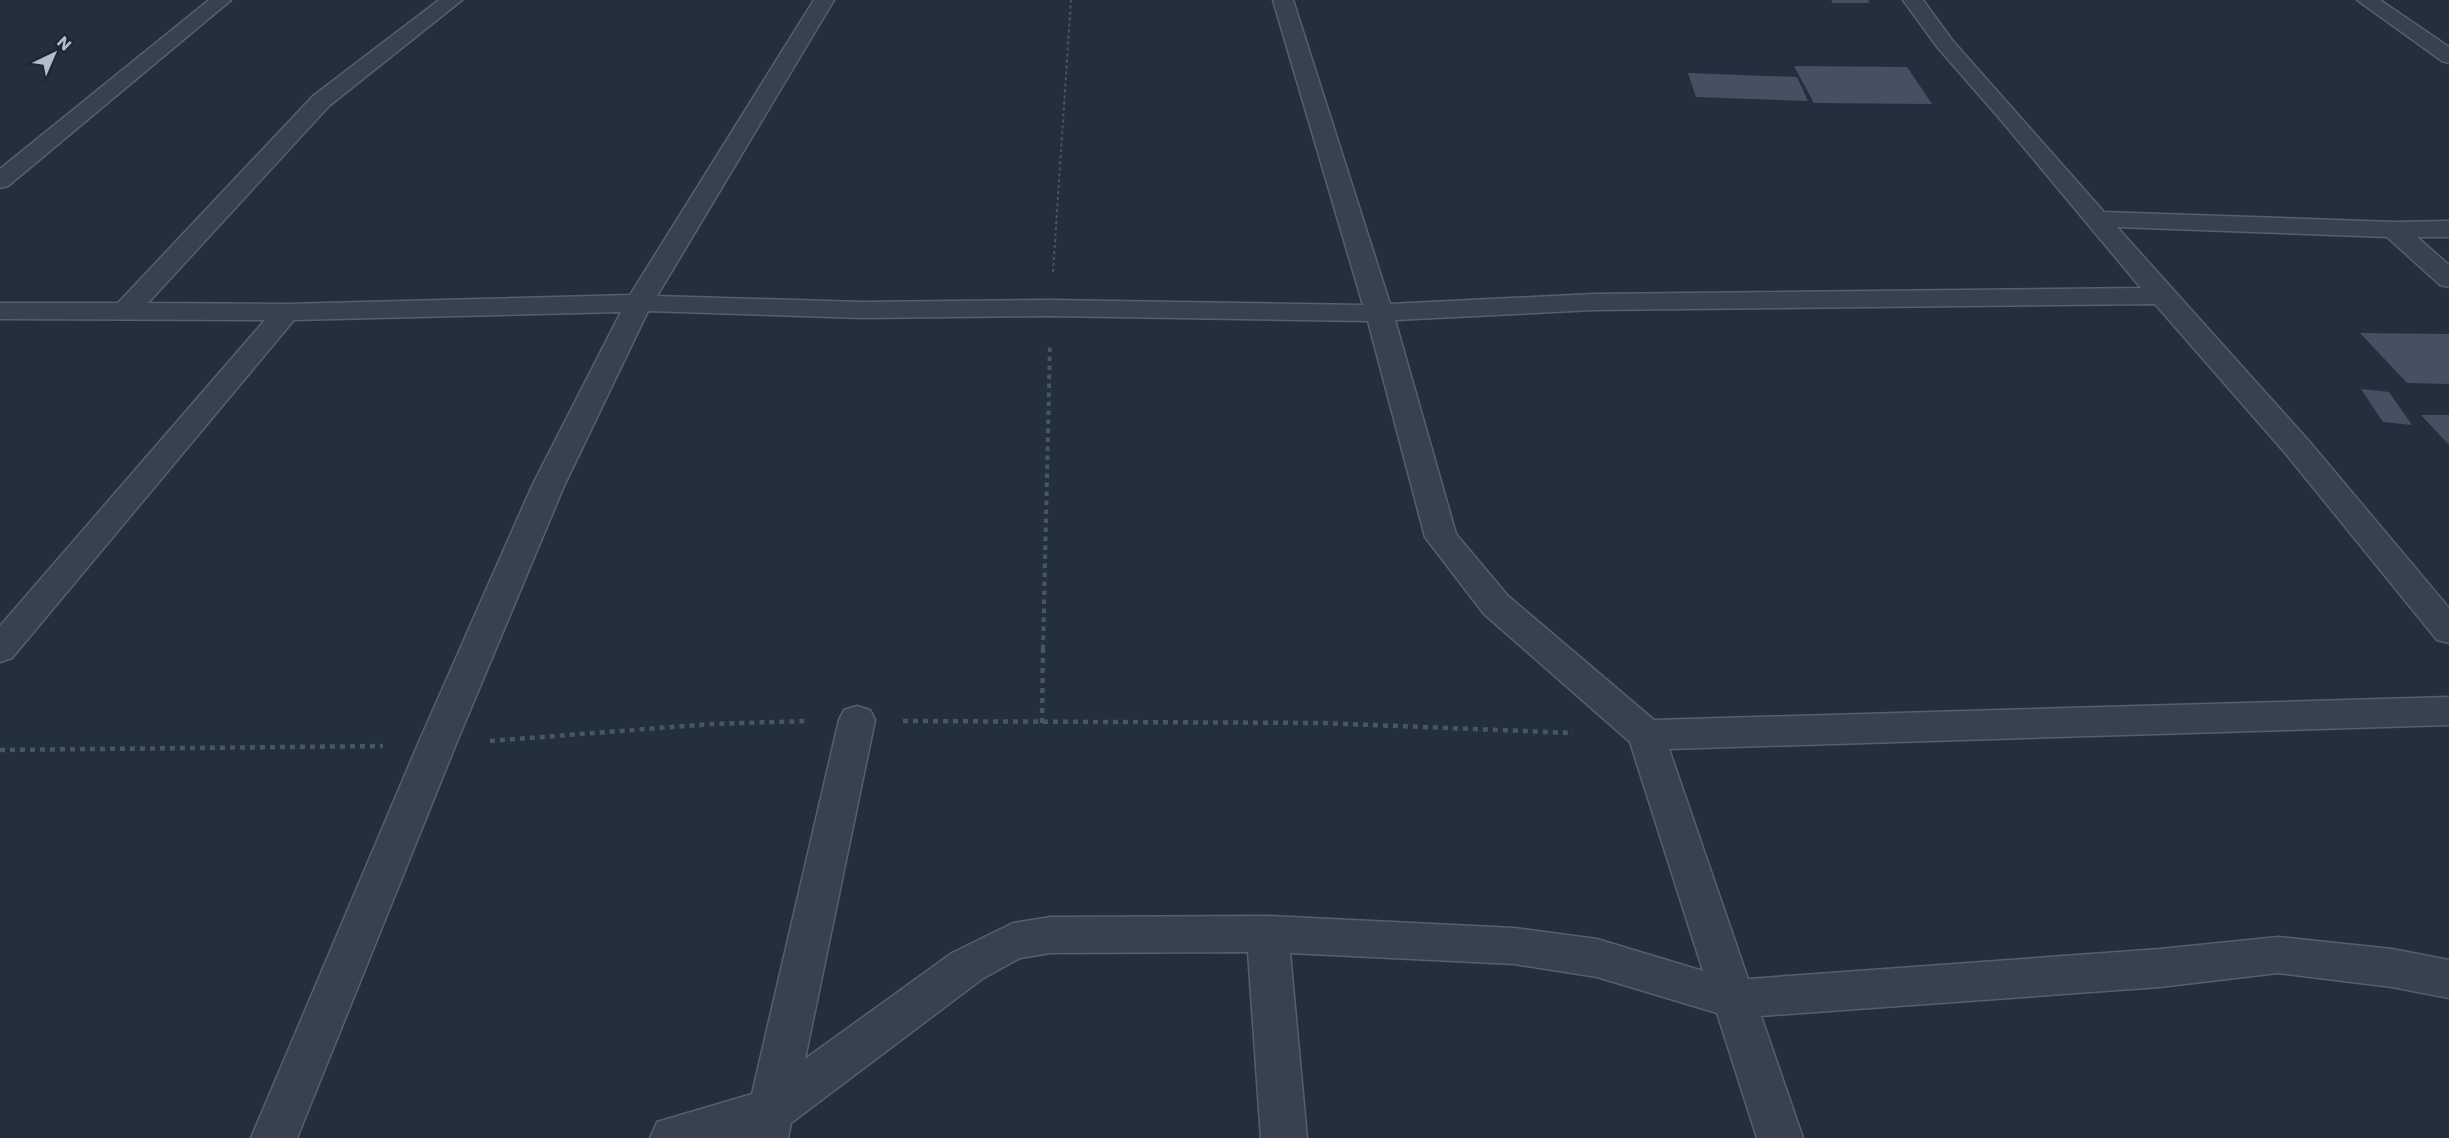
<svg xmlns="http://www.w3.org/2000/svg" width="2449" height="1138" font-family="Poppins,sans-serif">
<rect width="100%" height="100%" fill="#242f3e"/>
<path fill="#455162" d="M 1831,0 L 1868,0 L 1870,3 L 1833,3 Z
M 1794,66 L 1907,67 L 1932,104 L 1814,103 Z
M 1688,73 L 1797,77 L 1808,101 L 1696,97 Z
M 2360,333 L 2449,334 L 2449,384 L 2407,383 Z
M 2361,389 L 2389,392 L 2412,425 L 2383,422 Z
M 2421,415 L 2449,415 L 2449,445 Z"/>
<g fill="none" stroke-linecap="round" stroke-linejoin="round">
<defs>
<path id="street" d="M 209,0 L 231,0 L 8,186 L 0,188 L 0,169 Z
M 439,0 L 462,0 L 329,106 L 148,303 L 286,304 L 630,295 L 814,0 L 834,0 L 657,296 L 862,302 L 1051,300 L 1363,305 L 1273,0 L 1293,0 L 1390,304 L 1593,294 L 2141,288 L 2000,119 L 1938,48 L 1903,0 L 1923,0 L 1952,40 L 2104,212 L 2394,222 L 2449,221 L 2449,237 L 2417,237 L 2449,265 L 2449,287 L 2440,285 L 2387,237 L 2117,227 L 2308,440 L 2449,608 L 2449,643 L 2437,640 L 2286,454 L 2155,304 L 1593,310 L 1395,320 L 1456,534 L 1508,596 L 1654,720 L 2449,697 L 2449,725 L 1669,749 L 1748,979 L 2160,949 L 2278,937 L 2392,949 L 2449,960 L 2449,998 L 2392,987 L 2278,973 L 2160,987 L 1761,1016 L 1803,1138 L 1757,1138 L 1717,1013 L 1597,977 L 1514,964 L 1290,953 L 1307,1138 L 1261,1138 L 1248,952 L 1051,953 L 1020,958 L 982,979 L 791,1123 L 788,1138 L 650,1138 L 657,1122 L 752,1094 L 839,720 L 844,710 L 857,706 L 870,710 L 875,720 L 805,1059 L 952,953 L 1013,923 L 1051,917 L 1268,916 L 1514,928 L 1597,939 L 1703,971 L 1630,742 L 1484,614 L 1425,537 L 1368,321 L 1051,316 L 862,318 L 648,311 L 564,486 L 456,744 L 297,1138 L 251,1138 L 418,744 L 532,486 L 621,312 L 294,320 L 12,658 L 0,662 L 0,626 L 265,320 L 0,319 L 0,303 L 118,303 L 313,96 Z
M 2357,0 L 2380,0 L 2449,47 L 2449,63 L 2442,61 Z"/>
</defs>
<use href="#street" stroke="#565f6c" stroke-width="3"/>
<path stroke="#44595c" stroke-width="2" stroke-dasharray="3 3" stroke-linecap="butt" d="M 1053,272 L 1071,0"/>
<path stroke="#44595c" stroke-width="4" stroke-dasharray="4.5 4.5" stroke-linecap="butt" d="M 1043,649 L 1050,345"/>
<path stroke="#44595c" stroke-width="4.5" stroke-dasharray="5 5" stroke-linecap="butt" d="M 903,721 L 1322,723 L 1573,733
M 1042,723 L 1043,648
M 490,741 L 711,724 L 808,721
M 0,750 L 383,746"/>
<use href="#street" fill="#38414e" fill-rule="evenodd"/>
</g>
<g transform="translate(54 54) rotate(44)" stroke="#1d2633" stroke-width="4.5" paint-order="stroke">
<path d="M0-4.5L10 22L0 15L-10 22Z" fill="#b4bcc9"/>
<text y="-9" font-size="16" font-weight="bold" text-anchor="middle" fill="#b4bcc9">N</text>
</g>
</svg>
